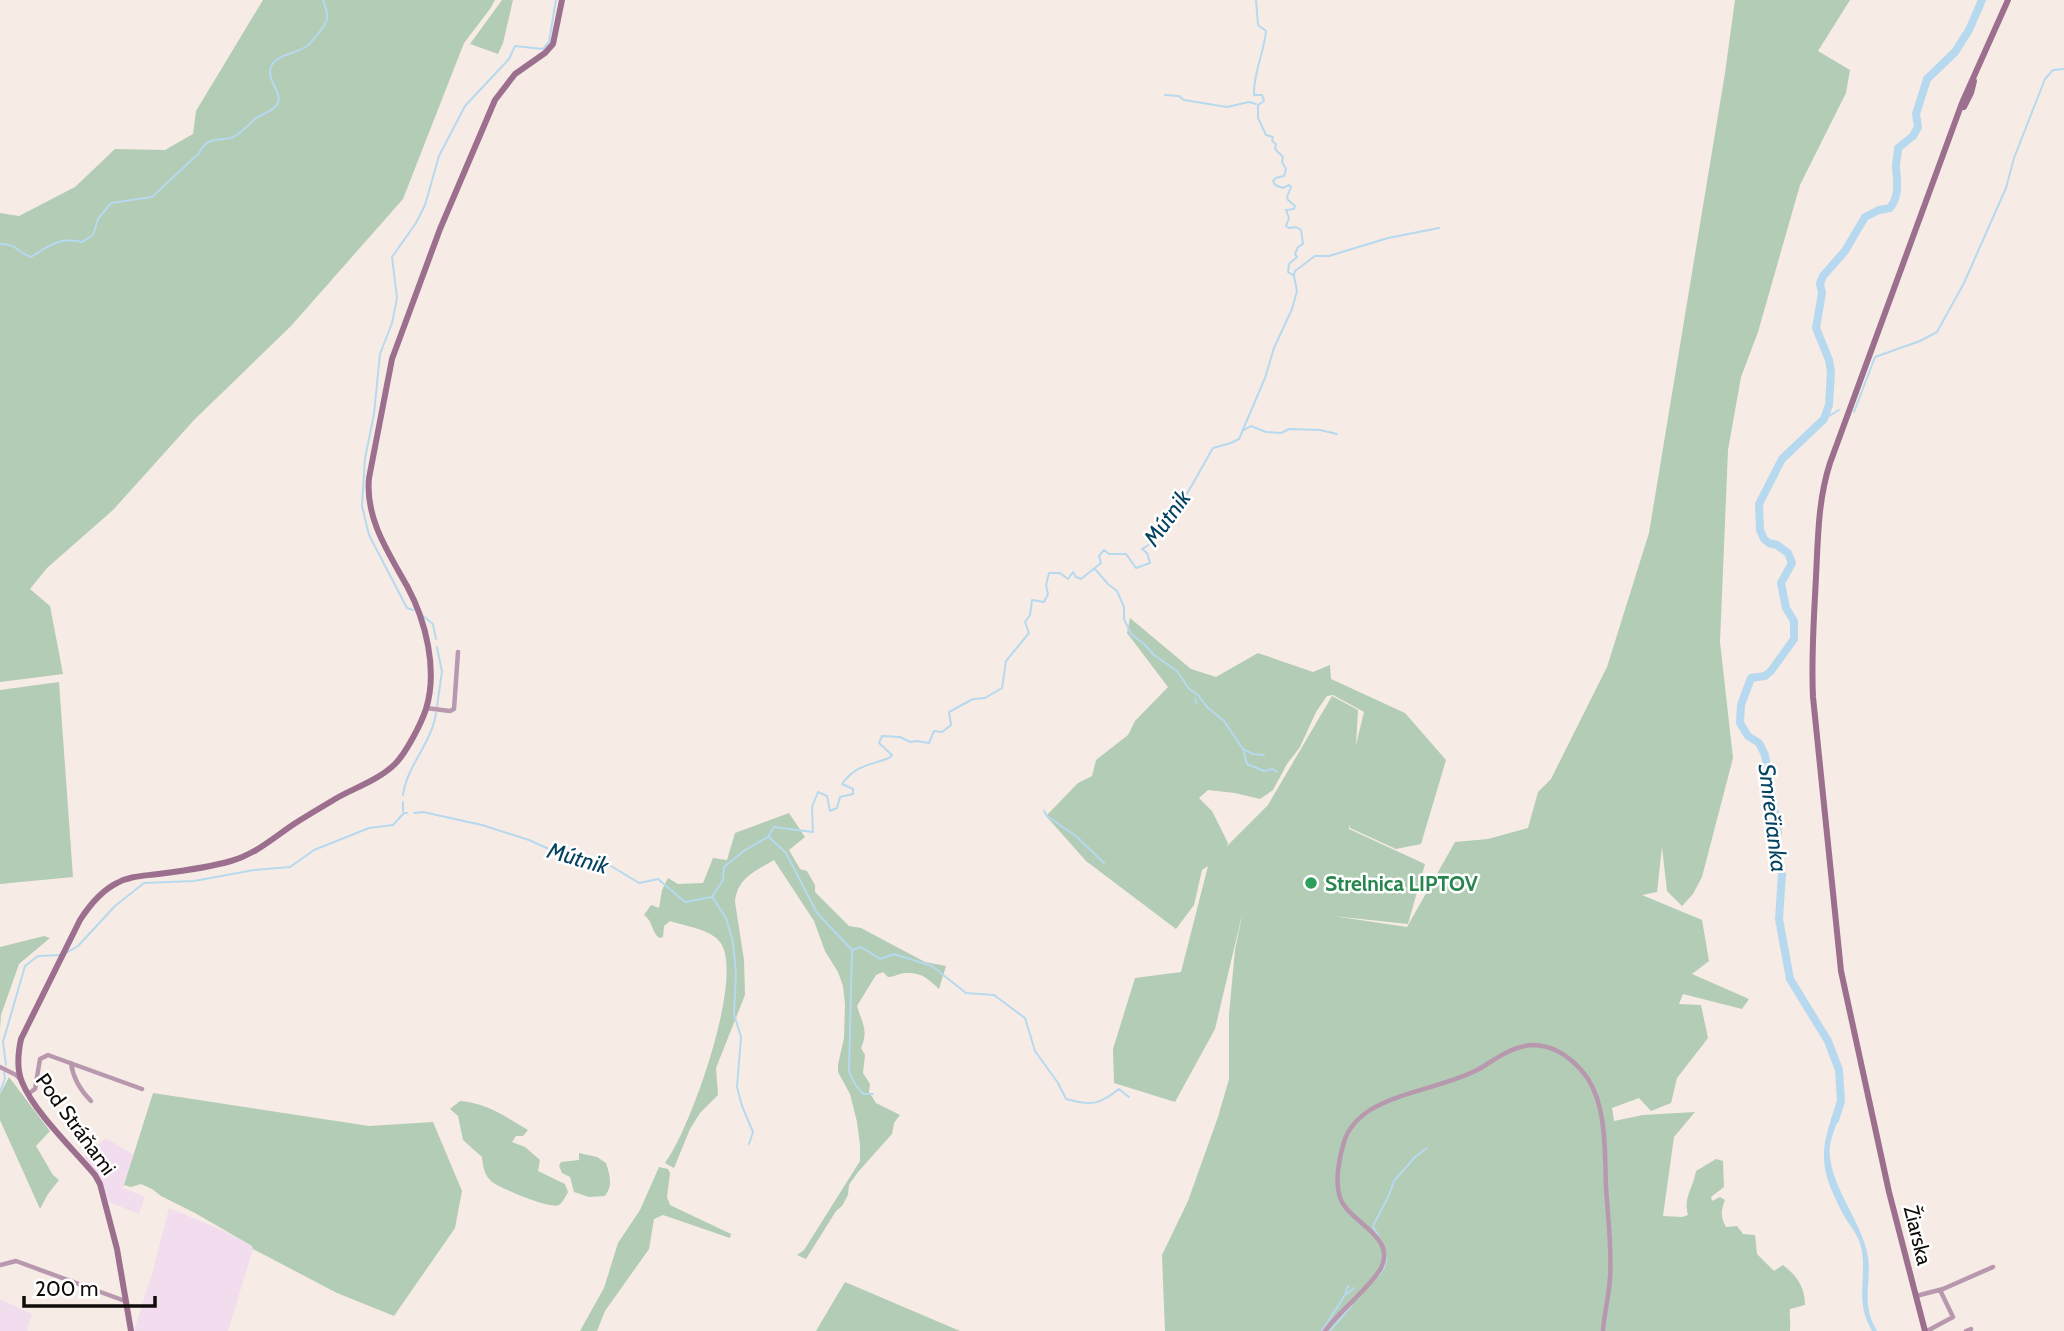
<svg xmlns="http://www.w3.org/2000/svg" width="2064" height="1331" font-family="Cabin,sans-serif">
<rect width="100%" height="100%" fill="#f6ece5"/>
<path fill="#f1dded" d="M 106,1138 L 134,1155 L 123,1188 L 145,1197 L 139,1214 L 109,1202 L 100,1178 L 84,1157 Z
M 169,1208 L 224,1231 L 252,1246 L 253,1249 L 228,1331 L 134,1331 L 152,1274 Z
M 0,1299 L 32,1314 L 27,1331 L 0,1331 Z"/>
<path fill="#b2ccb5" fill-rule="evenodd" d="M 263,0 L 495,0 L 490,9 L 464,43 L 403,199 L 291,326 L 194,420 L 113,510 L 47,568 L 30,589 L 50,606 L 63,674 L 0,682 L 0,213 L 19,216 L 75,187 L 115,149 L 165,150 L 193,134 L 196,111 Z
M 502,0 L 513,0 L 503,43 L 498,54 L 470,44 Z
M 1735,0 L 1850,0 L 1818,51 L 1850,70 L 1846,93 L 1800,185 L 1758,332 L 1741,377 L 1728,450 L 1720,642 L 1733,758 L 1702,877 L 1693,894 L 1682,906 L 1667,891 L 1662,847 L 1657,892 L 1642,895 L 1702,920 L 1709,961 L 1692,974 L 1749,999 L 1742,1009 L 1683,994 L 1679,1004 L 1701,1005 L 1708,1038 L 1677,1078 L 1671,1103 L 1651,1111 L 1639,1098 L 1612,1108 L 1614,1121 L 1643,1115 L 1695,1112 L 1674,1137 L 1663,1216 L 1682,1217 L 1688,1215 C 1683,1197 1693,1189 1696,1171 L 1716,1159 L 1723,1161 L 1724,1187 L 1711,1197 L 1712,1201 L 1720,1197 L 1725,1200 C 1721,1211 1720,1216 1726,1227 L 1737,1226 L 1743,1234 L 1755,1235 L 1757,1254 L 1774,1271 L 1783,1265 C 1797,1276 1805,1287 1805,1305 L 1790,1309 C 1789,1315 1791,1322 1790,1331 L 1165,1331 L 1162,1255 L 1188,1201 L 1218,1117 L 1229,1079 L 1229,1014 L 1235,950 L 1243,911 L 1215,1029 L 1175,1102 L 1114,1083 L 1113,1049 L 1135,978 L 1181,972 L 1208,866 L 1202,870 L 1194,905 L 1176,929 L 1086,861 L 1046,816 L 1078,783 L 1092,776 L 1096,760 L 1128,735 L 1135,721 L 1168,687 L 1127,633 L 1130,618 L 1191,669 L 1216,677 L 1258,653 L 1313,672 L 1330,665 L 1331,679 L 1405,713 L 1446,760 L 1421,844 L 1396,849 L 1350,828 L 1349,824 L 1349,829 L 1425,864 L 1408,924 L 1333,916 L 1407,927 L 1455,842 L 1488,839 L 1528,828 L 1538,792 L 1551,779 L 1607,667 L 1649,533 L 1725,73 ZM 1333,695 L 1364,712 L 1356,745 L 1358,710 L 1332,696 L 1268,805 L 1227,846 L 1228,843 L 1212,811 L 1199,798 L 1208,790 L 1235,793 L 1260,799 L 1273,790 L 1287,764 L 1300,747 L 1316,712 L 1327,696 Z
M 59,682 L 73,877 L 0,884 L 0,690 Z
M 789,813 L 805,837 L 789,850 L 800,869 L 807,871 L 815,885 L 815,892 L 849,926 L 861,928 L 925,962 L 946,966 L 939,989 C 929,979 921,972 906,973 C 899,973 895,977 888,977 L 883,972 L 876,975 L 857,1006 C 862,1023 869,1030 861,1048 L 865,1055 L 863,1073 L 870,1084 L 869,1092 L 876,1103 L 900,1115 L 894,1123 L 892,1134 L 858,1172 L 849,1185 L 848,1195 L 842,1206 L 836,1211 L 806,1259 L 797,1255 L 804,1250 L 860,1161 L 860,1145 L 857,1122 L 850,1094 L 838,1072 L 838,1065 L 844,1038 L 845,1004 L 843,986 L 838,972 L 825,951 L 814,921 L 774,860 C 755,871 737,878 735,902 L 744,960 L 745,995 L 716,1068 L 718,1095 L 700,1113 L 690,1129 L 674,1168 L 665,1163 C 689,1133 746,975 720,942 C 710,929 685,926 670,921 L 664,926 L 663,937 L 659,938 C 651,931 653,921 644,915 L 651,905 L 659,908 L 662,890 L 668,878 L 678,884 L 703,883 L 713,858 L 727,860 L 735,833 Z
M 44,936 L 50,938 L 19,964 L 1,1015 L 0,1028 L 0,947 Z
M 9,1077 L 50,1131 L 36,1146 L 53,1175 L 59,1180 L 48,1194 L 40,1209 L 0,1120 L 0,1094 Z
M 153,1093 L 369,1126 L 433,1122 L 462,1191 L 455,1228 L 394,1316 L 337,1293 L 253,1249 L 252,1246 L 195,1213 L 161,1196 L 152,1189 L 141,1184 L 131,1187 L 124,1185 Z
M 460,1101 C 487,1103 506,1117 528,1130 L 523,1136 L 516,1136 L 512,1142 L 525,1147 L 540,1160 L 538,1171 L 565,1184 L 568,1192 C 566,1196 562,1203 559,1205 C 551,1210 500,1188 492,1182 C 484,1175 483,1166 482,1157 L 463,1140 L 458,1116 L 450,1109 Z
M 579,1153 L 597,1157 L 606,1163 C 610,1176 613,1185 605,1196 L 589,1197 L 574,1192 L 570,1177 L 562,1173 L 559,1166 L 561,1162 L 579,1160 Z
M 659,1167 L 668,1169 L 670,1173 L 667,1197 L 670,1205 L 731,1234 L 730,1238 L 663,1215 L 654,1219 L 649,1249 L 605,1311 L 597,1331 L 580,1331 L 604,1288 L 618,1243 L 640,1210 Z
M 845,1282 L 960,1331 L 963,1331 L 816,1331 Z"/>
<path fill="#b7d9ef" d="M 1834,1111 L 1840,1114 C 1837,1124 1832,1134 1830,1145 C 1826,1183 1862,1219 1868,1257 C 1871,1275 1865,1293 1869,1311 C 1870,1318 1874,1325 1877,1331 L 1872,1331 C 1868,1323 1864,1315 1863,1306 C 1860,1286 1866,1267 1861,1247 C 1858,1234 1849,1225 1843,1214 C 1821,1172 1818,1155 1834,1111 Z"/>
<g fill="none" stroke-linecap="round" stroke-linejoin="round">
<path stroke="#b7d9ef" stroke-width="2" d="M 1165,95 L 1179,96 L 1184,100 L 1227,107 L 1249,102 L 1256,104
M 0,244 C 16,243 18,253 31,257 C 51,245 58,237 82,242 L 93,235 L 98,219 L 111,203 L 152,197 L 199,153 C 209,133 224,143 235,136 C 243,131 249,124 256,118 C 262,114 269,113 275,107 C 287,96 265,80 271,67 C 276,54 296,54 307,46 C 311,43 315,37 318,34 C 330,19 329,17 323,0
M 1294,275 L 1295,271 L 1315,256 L 1329,256 L 1388,238 L 1439,228
M 1854,412 L 1875,357 L 1920,341 L 1937,332 L 1964,283 L 2006,188 L 2014,158 L 2045,79 L 2053,70 L 2064,69
M 1824,419 L 1839,410
M 1244,430 L 1251,426 L 1266,432 L 1281,433 L 1289,429 L 1320,430 L 1337,434
M 1095,569 L 1108,584 L 1117,591 L 1124,607 L 1124,619 L 1131,634 L 1145,645 L 1154,655 L 1177,671 L 1189,689 L 1198,695 L 1207,707 L 1224,721 L 1243,749 L 1247,764 L 1264,771 L 1273,769 L 1277,772
M 413,610 L 407,608 L 369,535 L 362,506 L 365,458 L 374,414 L 380,354 L 392,323 L 397,298 L 392,257 L 416,223 L 425,205 L 439,156 L 465,106 L 509,59 L 515,46 L 543,49 L 549,42 L 556,0
M 423,616 L 433,624 L 436,639
M 1195,699 L 1196,703
M 437,706 L 442,672 L 437,647
M 1245,750 L 1253,754 L 1264,755
M 403,795 C 407,765 432,743 436,713
M 403,802 L 403,811
M 1044,811 L 1047,816 L 1076,836 L 1104,863
M 414,813 L 423,812 L 482,825 L 529,840 L 573,860 L 611,866 L 639,883 L 658,879 L 685,902 L 712,897 L 723,880 L 724,867 L 745,850 L 768,837 L 774,827 L 813,832 L 812,807 L 818,792 L 827,796 L 830,811 L 837,808 L 840,797 L 853,794 L 853,789 L 842,784 C 856,765 868,766 889,758 L 892,755 L 879,743 L 882,736 L 900,737 L 910,742 L 917,741 L 929,743 L 934,731 L 942,732 L 951,725 L 949,712 L 973,699 L 985,698 L 1002,688 L 1006,661 L 1029,633 L 1025,622 L 1030,615 L 1032,600 L 1044,602 L 1048,594 L 1046,585 L 1049,573 L 1060,573 L 1068,579 L 1073,572 L 1076,577 L 1081,579 L 1101,563 L 1099,556 L 1104,550 L 1109,554 L 1126,554 L 1136,568 L 1150,563 L 1147,553 L 1142,549 C 1166,538 1198,473 1213,448 L 1231,443 L 1239,439 L 1265,378 L 1274,348 L 1292,309 L 1297,291 L 1294,276 L 1288,272 L 1289,264 L 1297,257 L 1295,254 L 1298,247 L 1303,244 L 1301,230 L 1296,227 L 1289,228 L 1286,226 L 1289,218 L 1286,210 L 1294,209 L 1295,206 L 1288,200 L 1287,197 L 1291,187 L 1289,185 L 1283,188 L 1275,185 L 1273,181 L 1276,178 L 1284,176 L 1286,169 L 1282,162 L 1283,157 L 1275,149 L 1276,144 L 1272,141 L 1273,137 L 1266,135 L 1258,118 L 1258,105 L 1264,101 L 1262,95 L 1254,95 C 1253,74 1264,53 1266,31 L 1258,25 L 1256,0
M 769,837 L 786,853 L 817,913 L 852,950 L 861,947 L 880,959 L 894,954 L 932,966 L 966,993 L 994,995 L 1025,1018 L 1035,1051 L 1058,1083 L 1066,1099 C 1091,1106 1099,1105 1119,1089 L 1129,1097
M 713,898 L 726,918 L 733,942 L 736,974 L 734,1014 L 741,1037 L 737,1087 L 742,1106 L 753,1132 L 749,1144
M 852,951 L 849,1071 L 855,1084 L 863,1094 L 873,1094
M 66,953 L 78,946 L 115,906 L 144,883 L 194,881 L 254,870 L 290,867 L 314,850 L 369,828 L 393,825 L 404,813 L 407,813
M 6,1065 L 3,1042 L 25,966 L 38,956 L 61,955
M 0,1092 L 5,1078 L 4,1073
M 1378,1276 C 1395,1258 1381,1243 1373,1226 L 1389,1195 L 1394,1181 L 1415,1157 L 1427,1148
M 1347,1294 L 1354,1288
M 1322,1331 L 1345,1295 L 1348,1286
M 1330,1331 L 1351,1306"/>
<path stroke="#b7d9ef" stroke-width="8" d="M 1835,1120 L 1841,1101 L 1839,1070 L 1828,1041 L 1790,979 L 1779,919 L 1782,874 L 1775,846 L 1778,832 L 1765,755 L 1759,743 L 1748,736 L 1740,723 L 1741,705 L 1751,678 L 1765,676 L 1771,671 L 1794,639 L 1794,621 L 1786,608 L 1781,583 L 1792,563 L 1788,553 L 1777,545 L 1769,543 L 1764,539 L 1760,530 L 1759,504 L 1782,459 L 1824,419 L 1829,405 L 1831,372 L 1829,360 L 1816,328 L 1822,293 L 1820,284 L 1823,276 L 1845,251 L 1865,217 L 1879,210 L 1890,208 C 1900,195 1897,182 1896,167 C 1896,161 1898,154 1898,148 L 1913,136 L 1918,127 L 1916,114 L 1927,79 L 1955,52 L 1969,30 L 1982,0"/>
<path stroke="#b898ae" stroke-width="4.5" d="M 426,708 L 450,711 L 454,709 L 458,652
M 71,1063 C 73,1078 80,1090 91,1101
M 0,1067 L 16,1075 L 20,1079
M 28,1094 L 35,1089 L 40,1059 L 48,1055 L 142,1089
M 0,1265 L 16,1261 L 125,1301
M 1916,1296 L 1943,1289 L 1993,1267
M 1325,1331 C 1340,1310 1369,1289 1381,1268 C 1397,1237 1350,1222 1341,1200 C 1334,1183 1339,1159 1344,1142 C 1348,1128 1358,1118 1370,1110 C 1404,1090 1445,1087 1479,1069 C 1496,1059 1512,1046 1532,1045 C 1552,1045 1569,1056 1582,1071 C 1591,1081 1597,1096 1600,1109 C 1606,1135 1605,1162 1606,1188 C 1608,1217 1612,1250 1610,1278 C 1609,1296 1604,1314 1603,1331
M 1927,1331 L 1953,1317 L 1940,1290
M 1966,1331 L 1971,1329"/>
<path stroke="#9c6f8f" stroke-width="6" d="M 1964,107 L 1971,93 L 1974,81
M 131,1331 L 117,1249 L 100,1184 L 95,1175 C 73,1149 34,1112 22,1082 C 16,1068 18,1053 21,1039 L 80,920 C 89,906 101,891 117,883 C 129,876 144,876 158,874 C 182,871 207,868 231,861 C 256,854 273,838 294,824 C 308,815 322,807 335,799 C 354,788 379,780 395,764 C 406,753 421,724 426,709 C 438,670 426,621 407,586 C 388,552 365,518 369,478 L 392,359 L 440,229 L 495,100 L 515,74 L 545,53 L 553,44 L 562,0
M 1925,1331 L 1889,1192 L 1841,971 L 1813,697 C 1811,657 1814,617 1816,577 C 1818,538 1818,500 1830,463 L 1962,103 L 2008,0"/>
</g>
<circle fill="#2e9e5b" stroke="#fff" stroke-width="2.5" cx="1311" cy="883" r="7"/>
<g text-anchor="middle" dominant-baseline="central" stroke-width="5" stroke-linejoin="round" paint-order="stroke">
<g font-size="21" font-weight="bold" fill="#27864d" stroke="#fff" text-anchor="start">
<text x="1325" y="883">Strelnica LIPTOV</text>
</g>
<g font-size="21" fill="#0f0c0a" stroke="#fff">
<text transform="translate(76 1124) rotate(54)">Pod Stráňami</text>
<text transform="translate(1918 1235) rotate(76)">Žiarska</text>
</g>
<g font-size="23" font-style="italic" fill="#034361" stroke="#fff">
<text transform="translate(1167 518) rotate(-54)">Mútnik</text>
<text transform="translate(1773 818) rotate(83)">Smrečianka</text>
<text transform="translate(578 858) rotate(16)">Mútnik</text>
</g>
</g>
<path d="M24 1296v10h131v-10" fill="none" stroke="#0f0c0a" stroke-width="3.5"/>
<text x="35" y="1296" font-size="21" fill="#0f0c0a" stroke="#ffffff" stroke-width="5" paint-order="stroke">200 m</text>
</svg>
